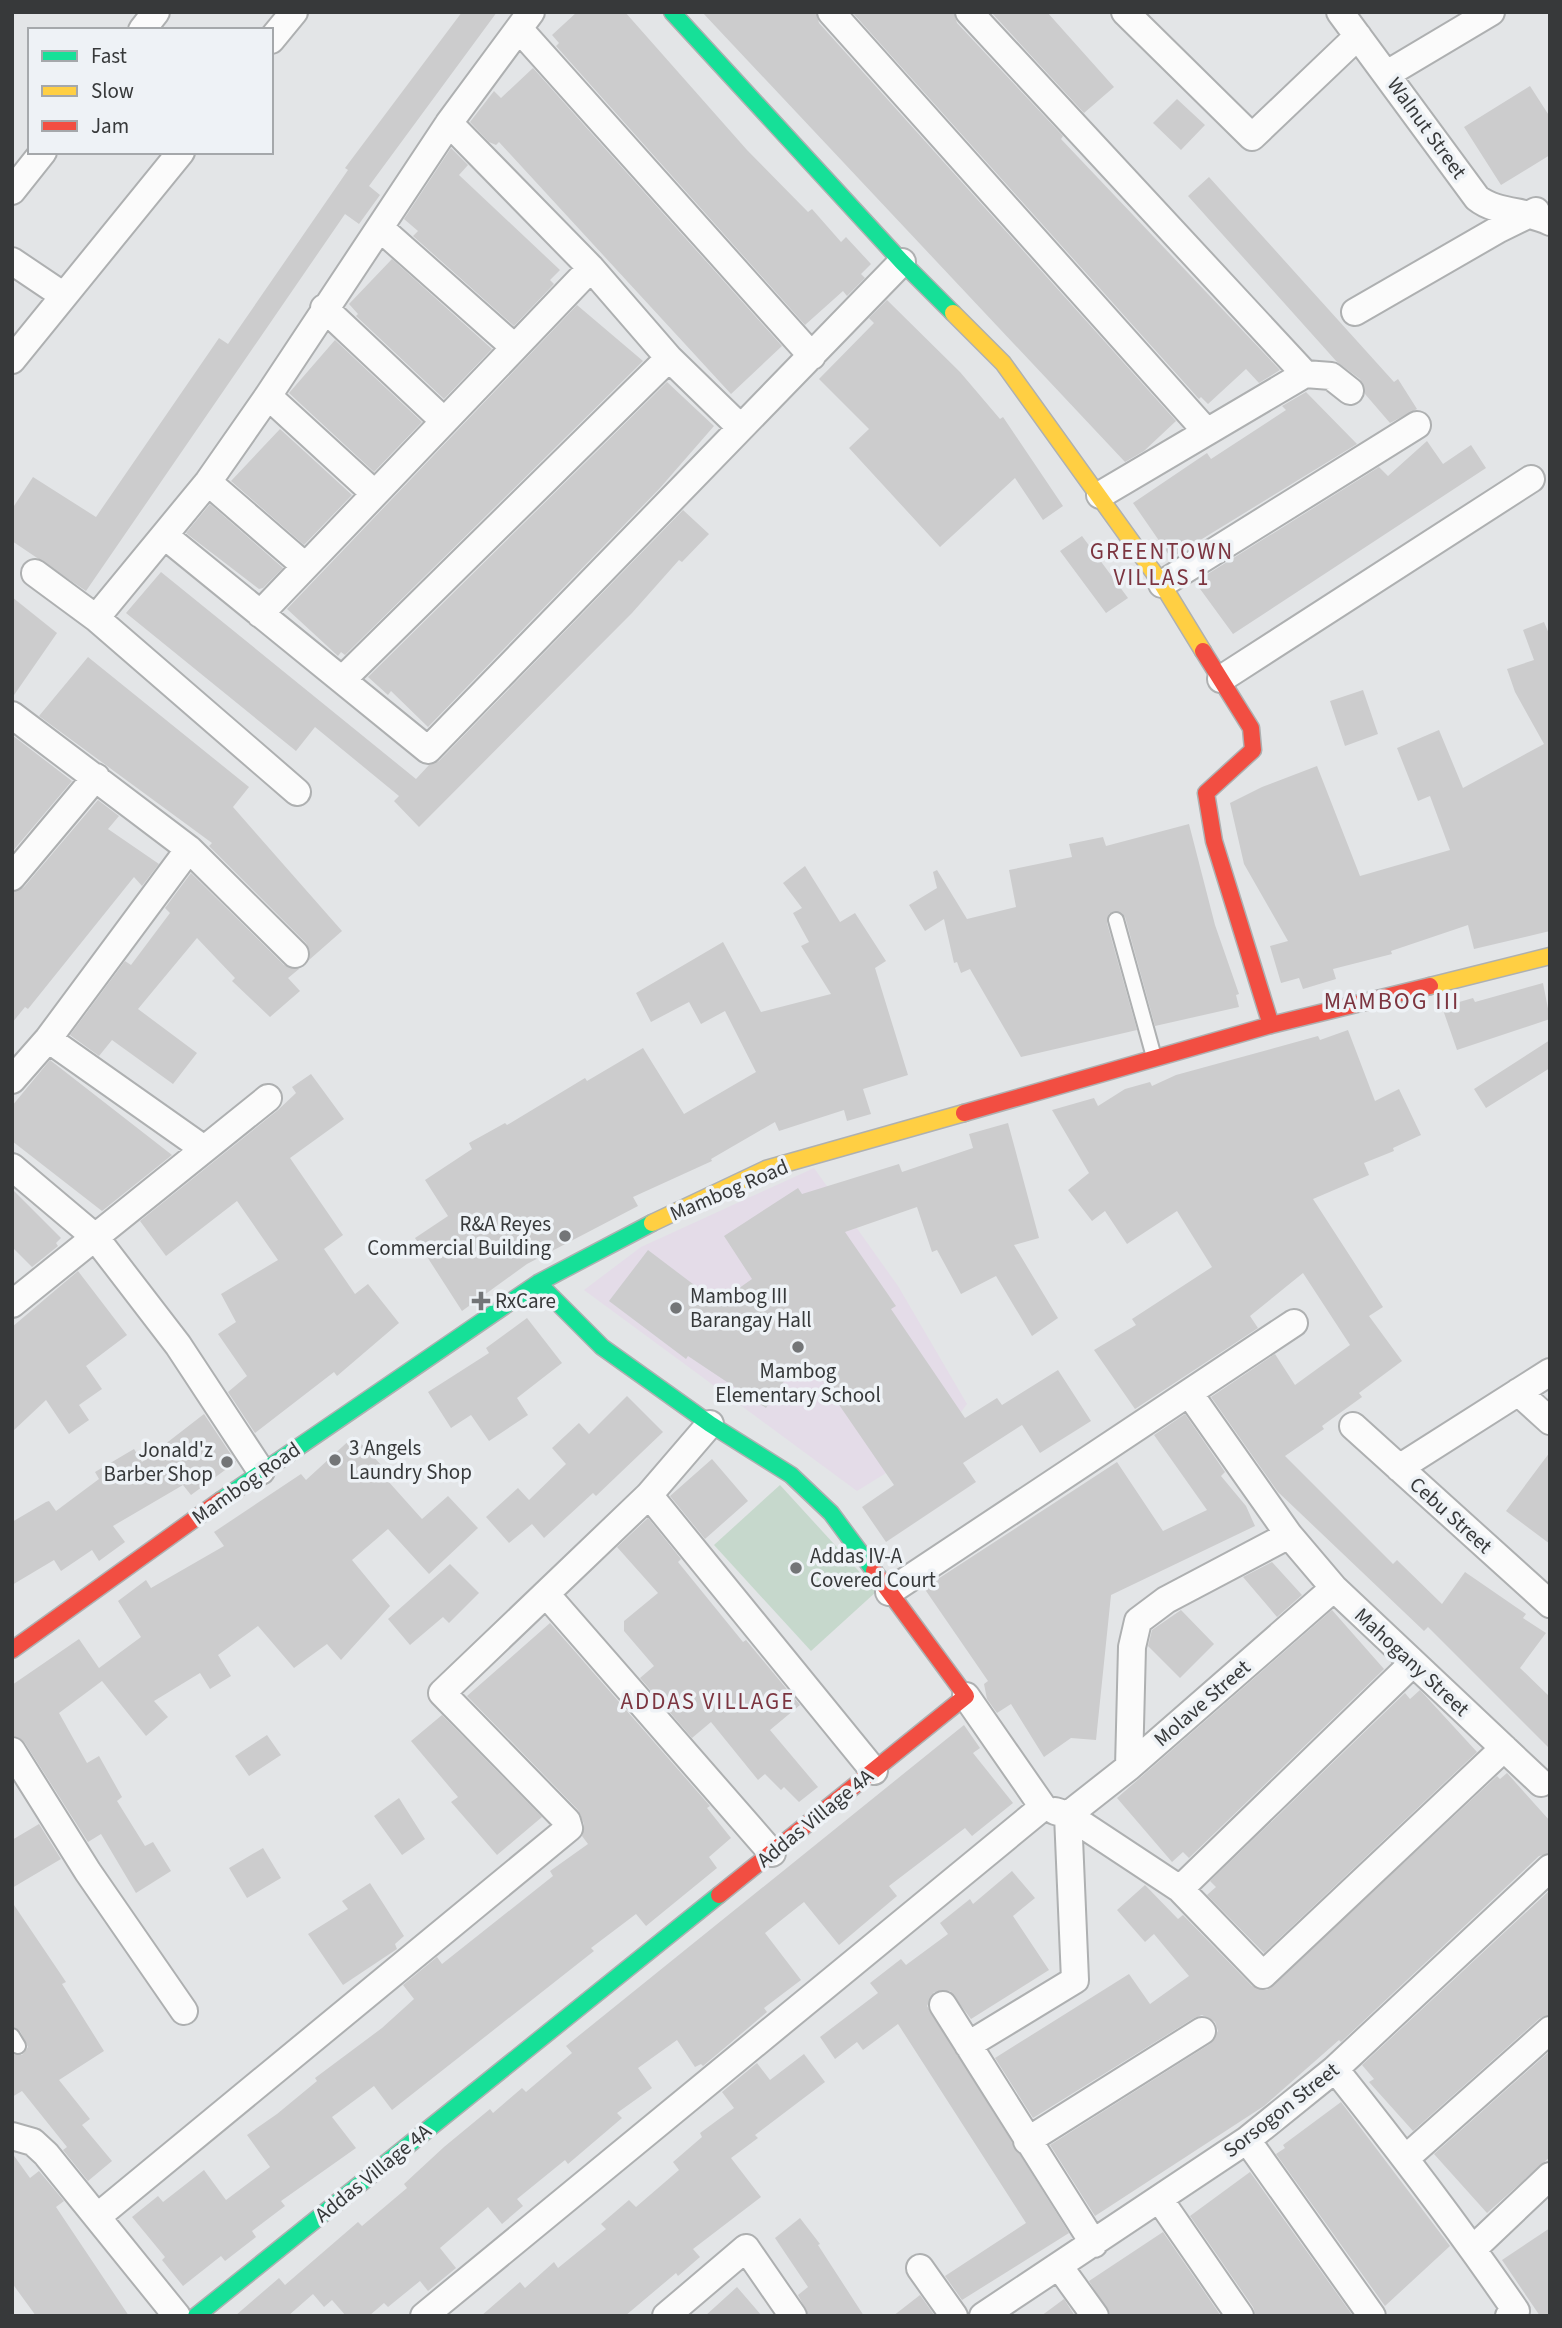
<svg xmlns="http://www.w3.org/2000/svg" width="1562" height="2328" font-family="'Source Sans 3',sans-serif">
<rect width="100%" height="100%" fill="#e3e5e7"/>
<path fill="#e4dce8" d="M 814,1168 L 898,1286 L 967,1404 L 941,1439 L 857,1491 L 584,1290 L 641,1247 Z"/>
<path fill="#c6d8cc" d="M 780,1485 L 877,1591 L 811,1651 L 714,1545 Z"/>
<path fill="#cccccd" d="M 462,12 L 497,12 L 369,186 L 380,195 L 359,224 L 345,214 L 86,591 L 12,541 L 12,509 L 33,477 L 96,517 L 219,338 L 228,344 L 348,170 L 345,168 Z
M 577,12 L 625,12 L 747,150 L 808,212 L 812,209 L 841,242 L 846,237 L 871,264 L 861,274 L 865,278 L 847,296 L 843,291 L 805,325 L 556,46 L 559,43 L 552,35 Z
M 702,12 L 816,12 L 819,23 L 1176,421 L 1144,451 L 1125,462 Z
M 852,12 L 954,12 L 957,23 L 1063,136 L 1061,139 L 1280,370 L 1259,383 L 1246,369 L 1208,404 L 1201,397 L 1199,399 Z
M 991,12 L 1047,12 L 1114,87 L 1084,113 Z
M 533,68 L 782,346 L 731,394 L 499,142 L 496,145 L 489,142 L 470,122 L 494,91 L 501,98 Z
M 1530,86 L 1550,117 L 1550,155 L 1501,185 L 1464,127 Z
M 1177,99 L 1205,125 L 1181,150 L 1153,123 Z
M 451,148 L 468,165 L 459,175 L 560,270 L 550,280 L 554,284 L 514,326 L 413,236 L 418,231 L 404,219 Z
M 1209,177 L 1394,382 L 1398,379 L 1417,409 L 1390,423 L 1365,394 L 1360,379 L 1337,362 L 1188,196 Z
M 392,259 L 492,349 L 444,399 L 356,316 L 358,314 L 349,304 Z
M 887,300 L 960,372 L 1000,419 L 1003,417 L 1063,506 L 1043,520 L 1015,478 L 940,547 L 849,448 L 869,429 L 819,379 L 874,323 L 869,318 Z
M 577,305 L 643,361 L 345,655 L 341,652 L 338,656 L 287,609 Z
M 335,340 L 422,422 L 374,472 L 289,393 Z
M 667,382 L 714,426 L 660,488 L 428,727 L 391,691 L 388,695 L 368,677 Z
M 1306,392 L 1357,444 L 1171,558 L 1133,503 L 1207,453 L 1211,459 L 1286,410 L 1282,406 Z
M 280,429 L 352,495 L 304,545 L 231,481 Z
M 1427,441 L 1443,464 L 1471,445 L 1486,468 L 1233,634 L 1195,582 L 1379,467 L 1388,476 Z
M 210,504 L 283,568 L 263,588 L 259,589 L 186,533 Z
M 683,510 L 709,534 L 682,562 L 679,560 L 632,613 L 419,827 L 394,801 L 399,796 L 315,727 L 296,751 L 126,613 L 161,572 L 416,779 L 429,765 L 439,761 Z
M 1082,536 L 1128,598 L 1106,613 L 1060,551 Z
M 12,597 L 57,633 L 12,698 Z
M 1544,622 L 1550,636 L 1550,931 L 1474,949 L 1468,925 L 1391,951 L 1392,954 L 1333,969 L 1336,979 L 1303,989 L 1299,978 L 1281,983 L 1270,946 L 1288,941 L 1244,864 L 1230,803 L 1262,787 L 1317,766 L 1360,876 L 1450,850 L 1430,796 L 1418,801 L 1397,748 L 1439,730 L 1463,788 L 1544,744 L 1515,692 L 1507,669 L 1534,660 L 1523,630 Z
M 88,657 L 249,787 L 233,807 L 342,931 L 309,960 L 310,951 L 306,943 L 209,846 L 212,843 L 39,716 Z
M 1363,690 L 1378,734 L 1345,746 L 1330,701 Z
M 12,735 L 72,781 L 12,852 Z
M 98,800 L 119,816 L 108,829 L 159,864 L 142,886 L 134,877 L 28,1009 L 25,1007 L 12,1023 L 12,892 L 24,887 Z
M 1189,824 L 1215,925 L 1239,994 L 1236,995 L 1239,1007 L 1155,1026 L 1125,917 L 1114,911 L 1109,914 L 1107,923 L 1137,1030 L 1021,1057 L 970,969 L 961,973 L 957,962 L 954,963 L 944,919 L 925,931 L 909,905 L 937,888 L 933,872 L 937,870 L 967,919 L 1016,907 L 1009,870 L 1072,857 L 1069,844 L 1103,837 L 1106,846 Z
M 805,866 L 840,922 L 855,913 L 886,961 L 875,968 L 908,1075 L 863,1089 L 871,1114 L 847,1121 L 844,1110 L 779,1131 L 775,1122 L 711,1159 L 712,1161 L 633,1197 L 638,1206 L 527,1264 L 462,1311 L 415,1238 L 448,1216 L 425,1180 L 472,1149 L 469,1143 L 505,1123 L 507,1125 L 585,1078 L 587,1081 L 643,1048 L 684,1114 L 756,1072 L 725,1011 L 701,1024 L 689,1002 L 651,1022 L 636,993 L 723,942 L 761,1012 L 831,994 L 801,946 L 809,942 L 793,913 L 802,908 L 783,883 Z
M 191,873 L 284,965 L 299,969 L 288,978 L 300,991 L 270,1017 L 232,981 L 235,978 L 197,938 L 138,1009 L 197,1053 L 173,1084 L 112,1040 L 99,1056 L 70,1035 L 125,961 L 131,965 L 170,913 L 165,908 Z
M 1543,983 L 1550,1019 L 1457,1050 L 1442,1007 L 1473,998 L 1475,1002 Z
M 1348,1030 L 1375,1101 L 1399,1089 L 1421,1135 L 1393,1148 L 1394,1151 L 1364,1163 L 1369,1175 L 1313,1199 L 1383,1307 L 1369,1316 L 1402,1361 L 1359,1393 L 1362,1397 L 1322,1426 L 1324,1429 L 1285,1456 L 1393,1564 L 1397,1560 L 1442,1604 L 1465,1572 L 1526,1614 L 1523,1618 L 1546,1633 L 1520,1668 L 1550,1697 L 1550,1749 L 1428,1627 L 1424,1631 L 1278,1492 L 1211,1397 L 1275,1354 L 1295,1385 L 1350,1345 L 1303,1273 L 1250,1316 L 1258,1328 L 1135,1409 L 1094,1350 L 1136,1325 L 1132,1319 L 1212,1267 L 1177,1211 L 1127,1244 L 1105,1211 L 1092,1221 L 1068,1190 L 1089,1173 L 1052,1110 L 1094,1098 L 1098,1106 L 1125,1089 L 1150,1082 L 1152,1086 L 1176,1075 L 1318,1036 L 1320,1040 Z
M 1550,1040 L 1550,1068 L 1486,1108 L 1474,1089 Z
M 50,1060 L 172,1155 L 102,1211 L 12,1141 L 12,1106 Z
M 311,1074 L 344,1119 L 290,1158 L 343,1235 L 324,1249 L 355,1294 L 368,1284 L 399,1323 L 337,1376 L 334,1372 L 255,1433 L 228,1392 L 247,1376 L 218,1334 L 236,1322 L 221,1294 L 278,1260 L 237,1201 L 166,1256 L 140,1221 L 278,1110 L 296,1093 L 292,1087 Z
M 1008,1123 L 1039,1238 L 1014,1245 L 1058,1318 L 1032,1336 L 996,1276 L 961,1294 L 937,1250 L 932,1252 L 917,1207 L 845,1232 L 896,1306 L 891,1309 L 965,1418 L 997,1398 L 1002,1405 L 1058,1370 L 1091,1421 L 1040,1453 L 1022,1425 L 963,1463 L 976,1482 L 886,1542 L 862,1507 L 894,1485 L 809,1361 L 787,1377 L 766,1408 L 688,1356 L 686,1359 L 609,1301 L 648,1250 L 718,1303 L 752,1279 L 724,1236 L 798,1188 L 802,1194 L 899,1164 L 902,1172 L 973,1148 L 969,1134 Z
M 12,1189 L 61,1238 L 56,1243 L 58,1246 L 32,1267 L 12,1247 Z
M 78,1271 L 127,1335 L 86,1366 L 102,1389 L 79,1405 L 89,1420 L 69,1434 L 46,1400 L 12,1432 L 12,1327 Z
M 527,1318 L 562,1363 L 517,1398 L 528,1415 L 489,1441 L 471,1415 L 451,1428 L 428,1392 L 489,1353 L 486,1348 Z
M 627,1396 L 663,1432 L 596,1496 L 593,1493 L 544,1538 L 532,1524 L 509,1543 L 486,1517 L 518,1488 L 529,1500 L 566,1464 L 552,1448 L 579,1423 L 589,1434 Z
M 204,1414 L 236,1462 L 191,1495 L 183,1485 L 113,1526 L 125,1542 L 99,1561 L 92,1550 L 61,1571 L 54,1560 L 12,1585 L 12,1522 L 46,1502 L 49,1501 L 56,1511 L 99,1479 L 95,1472 L 134,1449 L 142,1462 Z
M 1185,1414 L 1225,1472 L 1221,1476 L 1246,1506 L 1255,1526 L 1111,1595 L 1096,1740 L 1071,1738 L 1044,1757 L 1011,1704 L 997,1713 L 987,1699 L 984,1684 L 988,1681 L 924,1588 L 1117,1462 L 1163,1531 L 1207,1510 L 1154,1435 Z
M 354,1436 L 383,1467 L 379,1471 L 422,1519 L 448,1496 L 478,1528 L 429,1574 L 388,1529 L 352,1560 L 390,1606 L 341,1660 L 327,1644 L 294,1668 L 258,1626 L 218,1655 L 231,1676 L 210,1689 L 200,1673 L 154,1701 L 168,1717 L 146,1736 L 102,1681 L 59,1713 L 87,1763 L 99,1756 L 122,1797 L 117,1801 L 145,1846 L 153,1842 L 171,1871 L 136,1893 L 101,1834 L 88,1842 L 25,1743 L 12,1735 L 12,1685 L 79,1639 L 99,1668 L 141,1637 L 118,1601 L 146,1580 L 151,1588 L 224,1546 L 214,1532 L 301,1474 L 306,1480 Z
M 1550,1452 L 1550,1544 L 1506,1511 Z
M 712,1459 L 748,1501 L 705,1539 L 670,1496 Z
M 648,1518 L 681,1559 L 678,1562 L 743,1642 L 746,1640 L 800,1705 L 770,1730 L 818,1787 L 799,1802 L 784,1787 L 781,1790 L 765,1774 L 758,1780 L 711,1722 L 692,1738 L 640,1678 L 654,1666 L 624,1631 L 624,1621 L 658,1593 L 617,1547 Z
M 1272,1562 L 1302,1595 L 1277,1617 L 1243,1577 Z
M 450,1564 L 479,1593 L 449,1623 L 443,1617 L 410,1645 L 388,1619 Z
M 1181,1610 L 1214,1644 L 1180,1678 L 1148,1646 L 1152,1630 Z
M 1332,1610 L 1384,1669 L 1189,1858 L 1183,1852 L 1172,1862 L 1117,1798 Z
M 550,1623 L 710,1806 L 707,1808 L 731,1838 L 709,1857 L 717,1868 L 646,1926 L 636,1914 L 591,1948 L 594,1951 L 392,2110 L 374,2086 L 332,2117 L 356,2148 L 281,2201 L 285,2206 L 252,2231 L 256,2237 L 225,2261 L 221,2256 L 183,2286 L 162,2260 L 165,2257 L 132,2217 L 158,2196 L 163,2202 L 204,2170 L 226,2200 L 270,2167 L 247,2135 L 277,2114 L 317,2081 L 315,2078 L 382,2028 L 414,1999 L 403,1985 L 437,1957 L 442,1964 L 553,1876 L 550,1871 L 588,1844 L 582,1836 L 584,1824 L 578,1810 L 467,1696 Z
M 1420,1690 L 1477,1752 L 1264,1953 L 1207,1895 L 1216,1887 L 1210,1881 L 1405,1693 L 1410,1699 Z
M 442,1715 L 542,1817 L 497,1855 L 451,1802 L 458,1797 L 411,1741 Z
M 964,1725 L 980,1748 L 973,1753 L 1013,1803 L 972,1836 L 965,1828 L 889,1886 L 897,1896 L 839,1945 L 804,1902 L 765,1933 L 801,1980 L 764,2008 L 767,2012 L 703,2066 L 701,2064 L 695,2067 L 677,2040 L 638,2068 L 652,2088 L 617,2113 L 622,2118 L 568,2164 L 565,2160 L 517,2199 L 523,2206 L 502,2224 L 488,2207 L 440,2248 L 456,2268 L 428,2291 L 420,2281 L 388,2307 L 384,2303 L 369,2316 L 346,2316 L 332,2300 L 324,2307 L 313,2294 L 288,2316 L 235,2316 L 279,2278 L 285,2285 L 358,2222 L 362,2226 L 407,2188 L 404,2184 L 444,2147 L 490,2109 L 493,2113 L 522,2088 L 526,2092 L 572,2053 L 566,2046 Z
M 267,1735 L 281,1755 L 249,1776 L 235,1756 Z
M 1507,1773 L 1550,1821 L 1550,1853 L 1539,1856 L 1341,2042 L 1339,2040 L 1264,2106 L 1095,2216 L 1050,2145 L 1210,2044 L 1218,2031 L 1215,2022 L 1202,2015 L 1194,2018 L 1033,2118 L 995,2058 L 1129,1974 L 1150,2004 L 1189,1976 L 1154,1934 L 1145,1942 L 1117,1910 L 1145,1885 L 1178,1919 L 1183,1915 L 1252,1986 L 1267,1990 L 1497,1776 L 1500,1779 Z
M 399,1798 L 425,1839 L 402,1855 L 374,1816 Z
M 39,1824 L 61,1859 L 12,1888 L 12,1840 Z
M 263,1848 L 281,1878 L 247,1898 L 229,1868 Z
M 1012,1871 L 1035,1898 L 1013,1916 L 1049,1970 L 971,2019 L 950,1991 L 934,1992 L 927,2006 L 1069,2233 L 962,2300 L 945,2276 L 1026,2223 L 898,2024 L 863,2050 L 857,2042 L 835,2059 L 820,2037 L 878,1993 L 870,1983 L 901,1959 L 906,1965 L 948,1934 L 940,1923 L 970,1899 L 973,1904 Z
M 370,1883 L 404,1936 L 395,1944 L 397,1949 L 343,1985 L 308,1934 L 348,1909 L 342,1901 Z
M 1550,1890 L 1550,2015 L 1540,2018 L 1413,2131 L 1369,2082 L 1374,2079 L 1362,2065 Z
M 12,1902 L 66,1982 L 62,1984 L 104,2051 L 59,2080 L 90,2119 L 82,2125 L 112,2161 L 88,2181 L 63,2150 L 67,2147 L 22,2091 L 12,2097 L 12,2054 L 22,2055 L 28,2047 L 20,2031 L 12,2026 Z
M 1550,2051 L 1550,2157 L 1487,2213 L 1434,2154 Z
M 804,2054 L 825,2082 L 755,2135 L 758,2138 L 731,2158 L 761,2197 L 693,2249 L 700,2257 L 678,2276 L 676,2273 L 625,2316 L 481,2316 L 520,2282 L 525,2288 L 554,2262 L 558,2268 L 606,2229 L 601,2224 L 629,2200 L 636,2207 L 679,2170 L 673,2162 L 702,2137 L 700,2133 L 734,2108 L 722,2092 L 757,2063 L 770,2080 Z
M 1341,2102 L 1450,2246 L 1385,2306 L 1276,2154 L 1285,2148 L 1283,2145 Z
M 12,2153 L 30,2178 L 39,2171 L 64,2201 L 56,2207 L 129,2316 L 36,2316 L 12,2283 Z
M 1250,2172 L 1353,2316 L 1256,2316 L 1253,2307 L 1190,2216 Z
M 800,2218 L 820,2244 L 818,2245 L 864,2316 L 809,2316 L 798,2295 L 808,2287 L 775,2238 Z
M 1550,2228 L 1550,2316 L 1540,2316 L 1502,2260 Z
M 1163,2232 L 1221,2316 L 1111,2316 L 1089,2281 Z
M 737,2287 L 762,2316 L 705,2316 Z
M 920,2295 L 935,2316 L 893,2316 Z
M 1064,2299 L 1075,2316 L 1041,2316 Z"/>
<g fill="none" stroke-linecap="round" stroke-linejoin="round">
<defs>
<path id="lane" d="M 1116,920 L 1154,1057
M 12,2036 L 18,2046"/>
<path id="street" d="M 831,12 L 1206,431
M 969,12 L 1305,374 L 1100,495
M 1125,12 L 1252,137 L 1358,36
M 1340,12 L 1477,198 C 1497,214 1527,210 1550,222
M 142,30 L 156,12
M 520,30 L 812,356
M 271,40 L 294,12
M 1387,74 L 1491,12
M 449,123 L 591,268 L 669,358 L 740,427
M 12,191 L 43,152
M 380,228 L 513,346
M 12,261 L 64,296
M 324,308 L 443,420
M 1355,312 L 1499,229 L 1536,211
M 12,360 L 181,152
M 1305,374 L 1331,376 L 1350,391
M 268,396 L 374,493
M 208,482 L 305,566
M 165,536 L 428,750 L 902,262
M 35,573 L 96,618 L 297,792
M 1162,584 L 1417,425
M 260,614 L 591,268
M 96,618 L 208,482 L 268,396 L 449,123 L 531,12
M 1221,679 L 1531,479
M 342,680 L 669,358
M 12,715 L 189,849 L 295,954
M 12,877 L 96,777
M 48,1039 L 204,1149
M 12,1080 L 48,1039 L 189,849
M 12,1167 L 95,1237 L 178,1345 L 261,1471
M 12,1304 L 268,1098
M 1518,1392 L 1550,1421
M 1189,1393 L 1289,1535 L 1334,1588 L 1541,1783
M 1353,1426 L 1550,1604
M 1399,1468 L 1550,1372
M 649,1495 L 874,1771
M 889,1592 L 1294,1323
M 546,1594 L 772,1853
M 12,1751 L 88,1872 L 184,2011
M 1129,1767 L 1132,1647 L 1138,1621 L 1166,1600 L 1289,1535
M 1055,1811 L 1068,1815 L 1180,1889 L 1263,1975 L 1504,1748
M 1180,1889 L 1413,1663
M 943,2005 L 1094,2244
M 968,2045 L 1075,1980 L 1068,1815 L 1129,1767 L 1334,1588
M 1335,2069 C 1398,2148 1459,2228 1516,2311 L 1509,2316
M 12,2136 L 33,2142 L 46,2154 L 177,2316
M 1247,2140 L 1372,2316
M 1027,2141 L 1202,2031
M 1406,2158 L 1550,2030
M 1160,2200 L 1240,2316
M 97,2217 L 569,1828 L 567,1821 L 442,1693 L 649,1495 L 710,1424
M 1473,2249 L 1550,2176
M 1059,2266 L 1095,2316
M 920,2268 L 954,2316
M 424,2316 L 1043,1807 L 966,1696
M 666,2316 L 746,2248 L 793,2316
M 983,2316 L 1247,2140 L 1335,2069 L 1550,1868"/>
<path id="fast" d="M 672,12 L 902,262 L 953,313
M 538,1283 L 602,1347 L 710,1424 L 791,1475 L 831,1513 L 874,1571
M 221,1500 L 538,1283 L 652,1223
M 196,2316 L 719,1895"/>
<path id="slow" d="M 953,313 L 1003,363 L 1162,584 L 1203,651
M 1430,986 L 1550,956
M 652,1223 L 766,1169 L 964,1113"/>
<path id="jam" d="M 1203,651 L 1251,728 L 1253,750 L 1206,793 L 1214,841 L 1271,1025
M 964,1113 L 1271,1025 L 1430,986
M 12,1650 L 221,1500
M 719,1895 L 966,1696 L 874,1571"/>
</defs>
<use href="#lane" stroke="#aeb0b1" stroke-width="18"/>
<use href="#street" stroke="#aeb0b1" stroke-width="30"/>
<use href="#fast" stroke="#aeb0b1" stroke-width="19"/>
<use href="#slow" stroke="#aeb0b1" stroke-width="19"/>
<use href="#jam" stroke="#aeb0b1" stroke-width="19"/>
<use href="#lane" stroke="#fbfbfb" stroke-width="14"/>
<use href="#street" stroke="#fbfbfb" stroke-width="26"/>
<use href="#fast" stroke="#16e098" stroke-width="16"/>
<use href="#slow" stroke="#ffcf43" stroke-width="16"/>
<use href="#jam" stroke="#f24e42" stroke-width="16"/>
</g>
<g fill="#737577" stroke="#eef2f6" stroke-width="2.5">
<circle cx="565" cy="1236" r="7"/>
<path d="M477.5 1290.5h7v7h7v7h-7v7h-7v-7h-7v-7h7z"/>
<circle cx="676" cy="1308" r="7"/>
<circle cx="798" cy="1347" r="7"/>
<circle cx="335" cy="1460" r="7"/>
<circle cx="227" cy="1462" r="7"/>
<circle cx="796" cy="1568" r="7"/>
</g>
<g text-anchor="middle" dominant-baseline="central" stroke-width="7" stroke-linejoin="round" paint-order="stroke">
<g font-size="21" fill="#37393a" stroke="#eef2f6">
<text transform="translate(1427 128) rotate(54)">Walnut Street</text>
<text transform="translate(729 1190) rotate(-23)">Mambog Road</text>
<text transform="translate(246 1483) rotate(-35)">Mambog Road</text>
<text transform="translate(1451 1515) rotate(42)">Cebu Street</text>
<text transform="translate(1412 1662) rotate(43)">Mahogany Street</text>
<text transform="translate(1202 1703) rotate(-41)">Molave Street</text>
<text transform="translate(815 1818) rotate(-39)">Addas Village 4A</text>
<text transform="translate(1281 2110) rotate(-38)">Sorsogon Street</text>
<text transform="translate(373 2173) rotate(-39)">Addas Village 4A</text>
</g>
<g font-size="21" fill="#37393a" stroke="#eef2f6" text-anchor="start">
<text x="551" y="1224" text-anchor="end">R&amp;A Reyes<tspan x="551" dy="24">Commercial Building</tspan></text>
<text x="690" y="1296">Mambog III<tspan x="690" dy="24">Barangay Hall</tspan></text>
<text x="495" y="1301">RxCare</text>
<text x="798" y="1371" text-anchor="middle">Mambog<tspan x="798" dy="24">Elementary School</tspan></text>
<text x="349" y="1448">3 Angels<tspan x="349" dy="24">Laundry Shop</tspan></text>
<text x="213" y="1450" text-anchor="end">Jonald'z<tspan x="213" dy="24">Barber Shop</tspan></text>
<text x="810" y="1556">Addas IV-A<tspan x="810" dy="24">Covered Court</tspan></text>
</g>
<g font-size="23" letter-spacing="2" fill="#7c3540" stroke="#eef2f6">
<text x="1162" y="551">GREENTOWN<tspan x="1162" dy="26">VILLAS 1</tspan></text>
<text x="708" y="1701">ADDAS VILLAGE</text>
</g>
<g font-size="24" letter-spacing="2" fill="#7c3540" stroke="#eef2f6">
<text x="1392" y="1001">MAMBOG III</text>
</g>
</g>
<rect width="1562" height="2328" fill="none" stroke="#37393a" stroke-width="28"/>
<rect x="28" y="28" width="245" height="126" fill="#eef2f6" stroke="#a5a8ab" stroke-width="2"/>
<rect x="42" y="51" width="35" height="10" fill="#16e098" stroke="#a5a8ab" stroke-width="2"/>
<text x="91" y="63" font-size="21" fill="#37393a">Fast</text>
<rect x="42" y="86" width="35" height="10" fill="#ffcf43" stroke="#a5a8ab" stroke-width="2"/>
<text x="91" y="98" font-size="21" fill="#37393a">Slow</text>
<rect x="42" y="121" width="35" height="10" fill="#f24e42" stroke="#a5a8ab" stroke-width="2"/>
<text x="91" y="133" font-size="21" fill="#37393a">Jam</text>
</svg>
